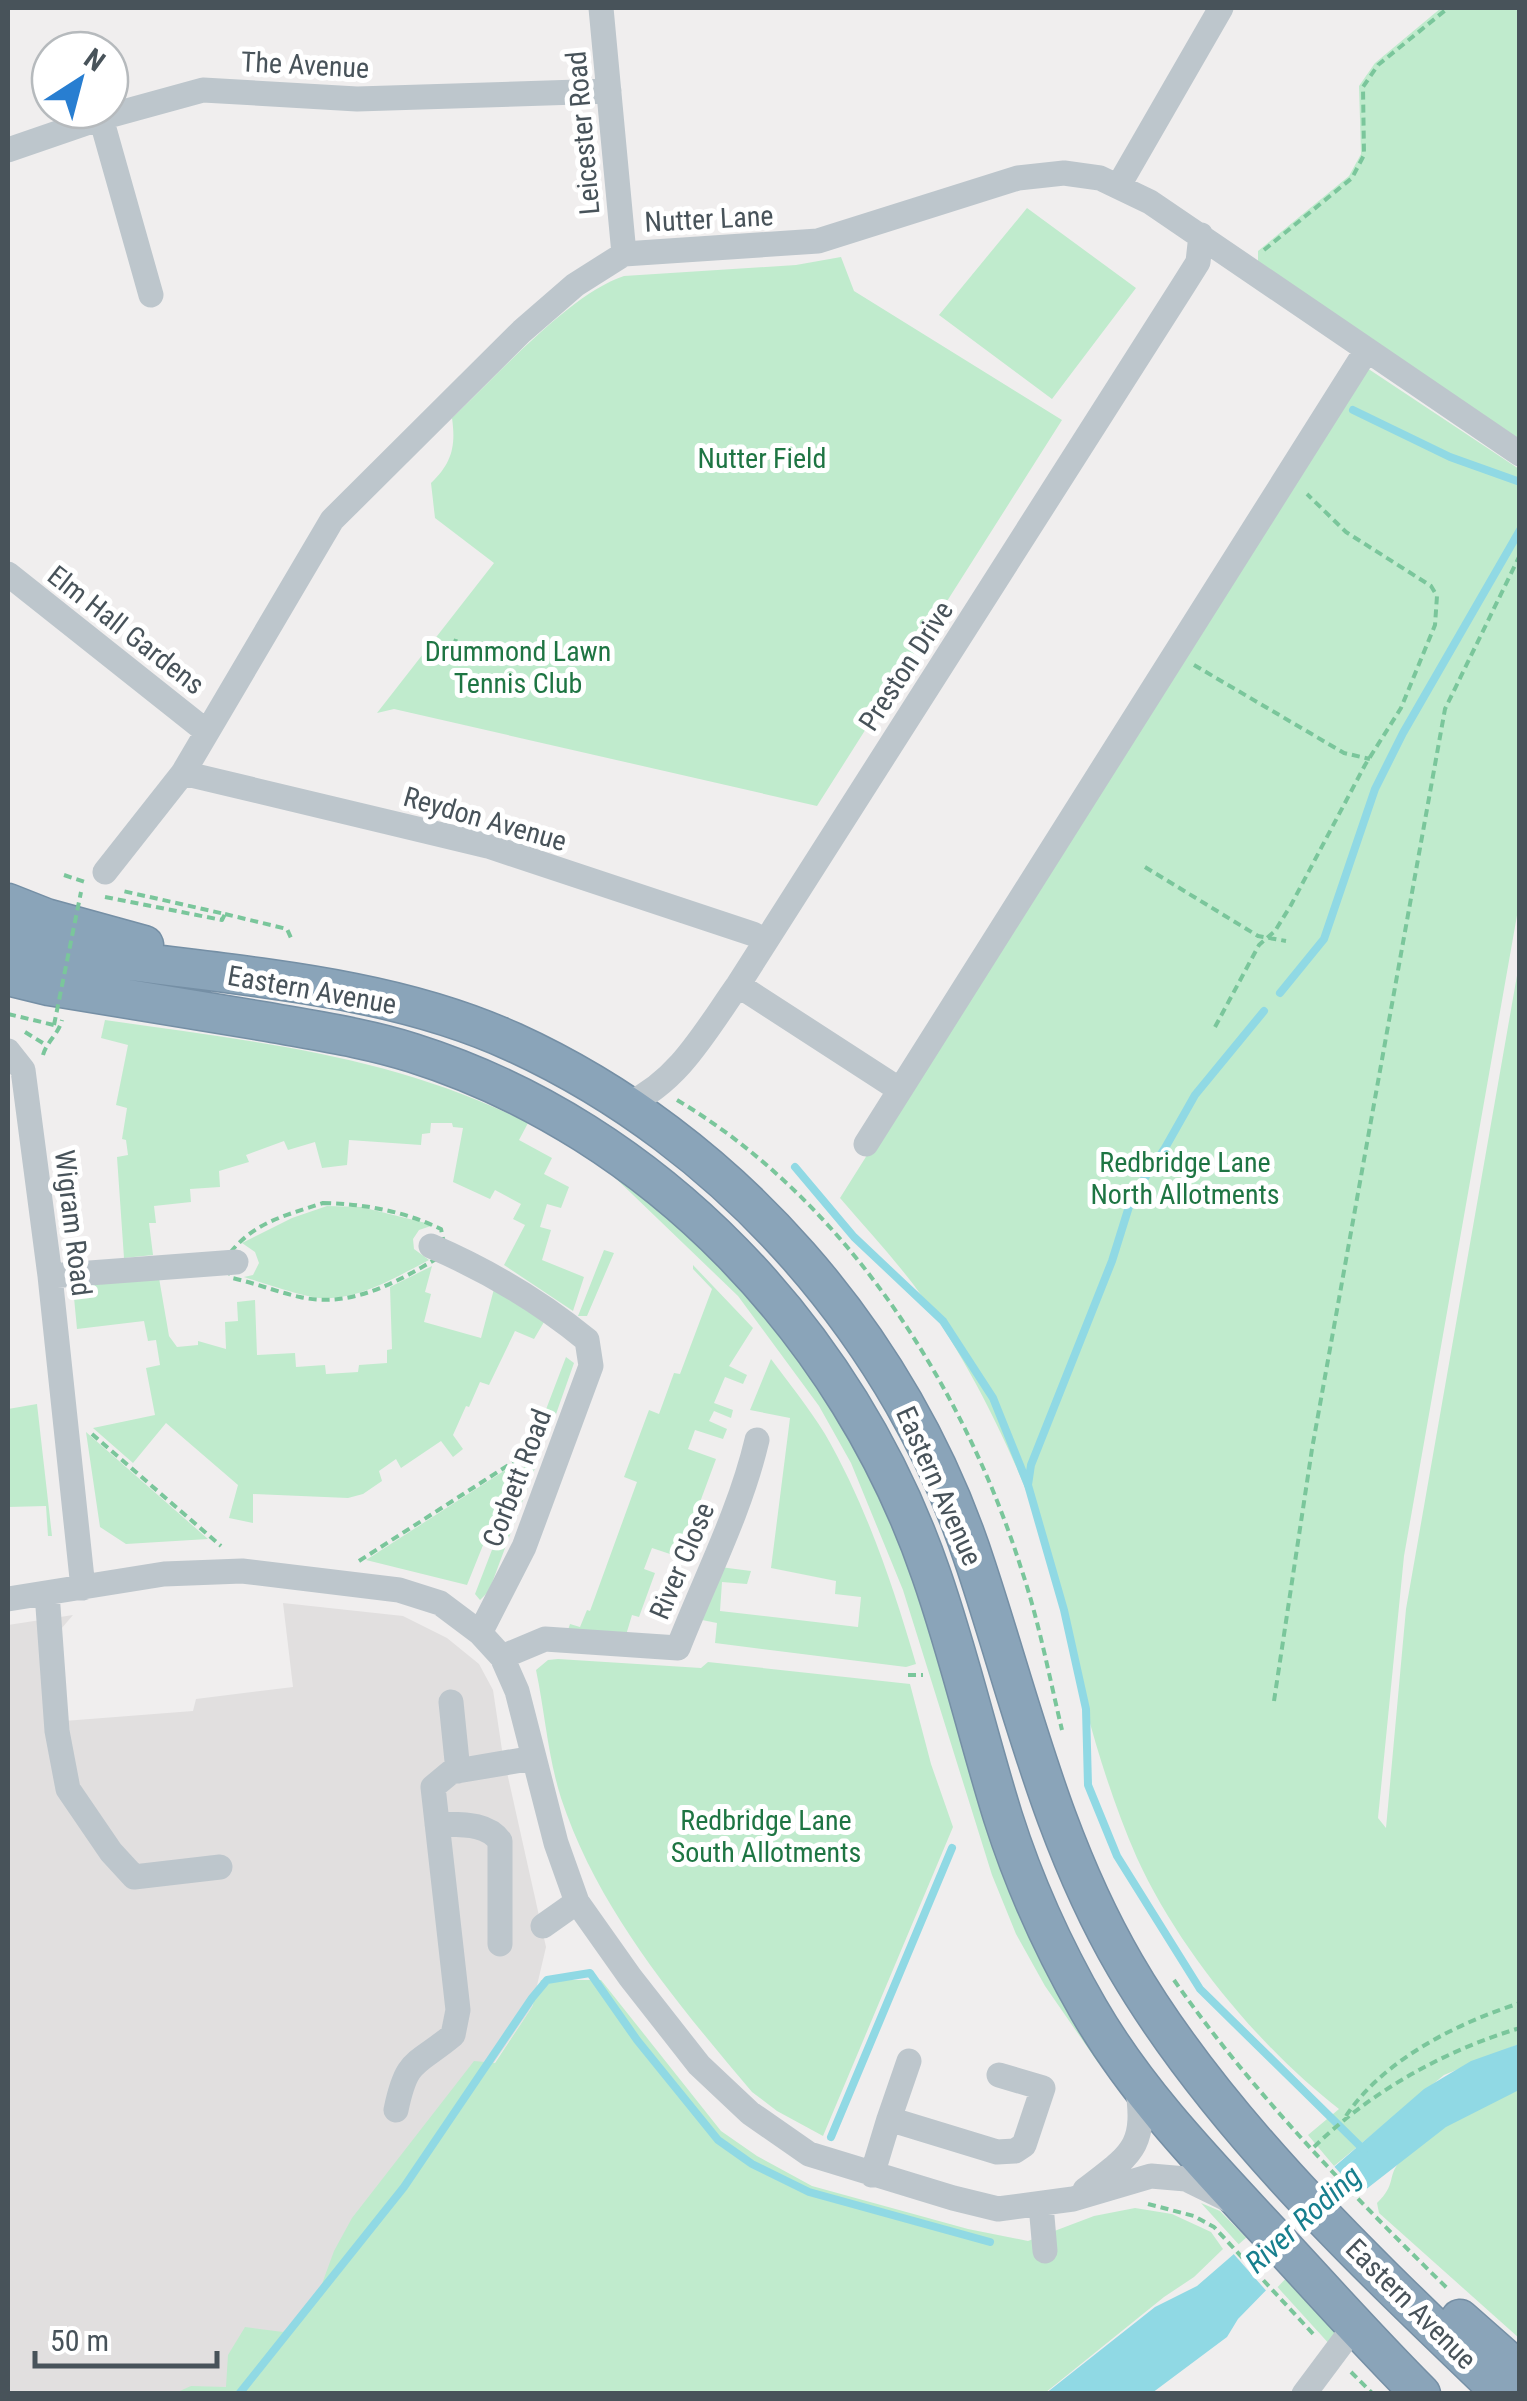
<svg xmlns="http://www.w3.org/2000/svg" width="1527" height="2401" font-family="'Roboto Condensed',sans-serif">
<rect width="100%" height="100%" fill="#f0eeee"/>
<path fill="#e1dfdf" d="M 283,1603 L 403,1616 L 447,1638 L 479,1664 L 493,1690 L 502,1750 L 546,1947 L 532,2007 L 420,2171 L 245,2393 L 8,2393 L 8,1625 L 73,1615 L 61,1629 L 64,1721 L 193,1711 L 196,1699 L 293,1687 Z"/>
<path fill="#c0ebcd" d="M 1441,8 L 1519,8 L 1519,443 L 1258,262 L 1258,251 L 1349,176 L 1361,154 L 1359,86 L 1375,63 Z
M 1027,208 L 1136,288 L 1052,399 L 939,315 Z
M 841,257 L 854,291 L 1062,420 L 817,806 L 394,709 L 377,713 L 494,563 L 435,518 L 431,483 C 452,463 456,446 452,418 C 497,376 569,294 624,276 L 796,265 Z
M 1364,366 L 1519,469 L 1519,904 L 1404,1556 L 1378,1818 L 1386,1828 L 1406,1609 L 1519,964 L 1519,2044 L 1444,2075 L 1334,2166 L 1308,2135 L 1339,2109 C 1259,2047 1179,1950 1137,1858 C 1116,1810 1099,1758 1086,1708 C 1071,1652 1063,1594 1044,1539 C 1017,1457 965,1353 913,1284 C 890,1254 864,1226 840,1198 Z
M 105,1020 C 255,1042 390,1054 528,1123 L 519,1140 L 552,1158 L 544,1174 L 569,1187 L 561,1208 L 547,1204 L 540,1227 L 551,1230 L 542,1260 L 584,1277 L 573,1311 L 504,1265 L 525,1225 L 513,1219 L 521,1204 L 495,1190 L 490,1199 L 453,1182 L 463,1128 L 453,1127 L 452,1123 L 431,1123 L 430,1133 L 422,1134 L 421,1145 L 349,1140 L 347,1165 L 322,1168 L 315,1142 L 288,1150 L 284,1141 L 246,1155 L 249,1162 L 219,1171 L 220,1187 L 190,1189 L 191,1202 L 154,1206 L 156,1223 L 149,1223 L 153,1255 L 124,1258 L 117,1157 L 128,1155 L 126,1140 L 122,1139 L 127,1108 L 116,1105 L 128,1045 L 101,1038 Z
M 605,1168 L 640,1187 L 752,1291 L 867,1458 L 1099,2064 L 1045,1986 L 1016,1934 L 992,1875 L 903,1590 L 851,1463 L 819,1406 L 738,1296 Z
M 327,1206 L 361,1207 L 434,1225 L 419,1230 L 413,1239 L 414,1249 L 429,1260 C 394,1278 353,1304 312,1297 C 289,1292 266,1284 244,1277 L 253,1275 L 259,1263 L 255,1252 L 242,1243 L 292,1218 Z
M 604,1250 L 614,1253 L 587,1316 L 578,1316 Z
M 693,1265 L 753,1328 L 729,1366 L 747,1375 L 743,1384 L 725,1377 L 714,1403 L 733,1410 L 731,1418 L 714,1411 L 709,1421 L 727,1429 L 723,1439 L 695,1430 L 688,1449 L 716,1459 L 683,1548 L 673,1545 L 670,1554 L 652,1548 L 644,1569 L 655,1573 L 639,1617 L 632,1615 L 626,1635 L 568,1630 L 570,1624 L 580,1627 L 587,1610 L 590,1611 L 637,1482 L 624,1477 L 649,1410 L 659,1414 L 674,1373 L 680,1374 L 712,1289 L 693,1269 Z
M 432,1266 L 425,1292 L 431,1294 L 424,1322 L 481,1338 L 494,1289 L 544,1322 L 534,1339 L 515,1331 L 489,1385 L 480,1382 L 469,1407 L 466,1406 L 453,1435 L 463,1449 L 453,1457 L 441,1441 L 401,1468 L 396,1459 L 379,1471 L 382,1481 L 363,1494 L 348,1498 L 253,1494 L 253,1523 L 229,1518 L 238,1485 L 166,1423 L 133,1463 L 93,1428 L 155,1415 L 146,1368 L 160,1365 L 156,1340 L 148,1341 L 144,1321 L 77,1329 L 73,1287 L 159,1278 L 169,1336 L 177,1347 L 198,1345 L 198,1341 L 226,1349 L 225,1322 L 238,1321 L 237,1302 L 255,1300 L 257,1355 L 295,1353 L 296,1367 L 325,1365 L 326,1374 L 358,1372 L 359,1365 L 387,1363 L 387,1350 L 392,1349 L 390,1287 Z
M 566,1357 L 574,1363 L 555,1417 L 545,1412 Z
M 771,1359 C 789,1383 809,1408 825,1434 C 866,1505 893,1585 916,1664 L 906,1667 L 715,1643 L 717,1623 L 702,1620 L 720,1567 L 751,1571 L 747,1584 L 722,1582 L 720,1611 L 858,1627 L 861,1597 L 835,1594 L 836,1581 L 771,1568 L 790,1418 L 750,1410 Z
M 37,1404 L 52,1536 L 48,1536 L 46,1506 L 8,1507 L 8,1409 Z
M 86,1432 L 208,1539 L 126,1544 L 100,1527 Z
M 516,1463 L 467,1585 L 366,1560 Z
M 525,1464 L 535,1468 L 489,1591 L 480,1600 L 475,1594 Z
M 558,1659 L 701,1668 L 708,1662 L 910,1684 L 931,1764 L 953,1827 L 823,2136 L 777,2111 L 752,2092 C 677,2003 598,1910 561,1798 C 548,1757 545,1713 536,1670 L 548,1660 Z
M 541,1980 L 601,1980 L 721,2131 L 757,2156 L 812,2186 L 968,2229 L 1028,2241 L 1094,2216 L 1135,2208 L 1172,2214 L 1211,2232 L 1223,2249 L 1194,2277 L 1164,2297 L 1045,2393 L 173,2394 L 191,2386 L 226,2387 L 228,2355 L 245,2327 L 283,2332 L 315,2303 L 334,2251 L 352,2218 L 474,2061 L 495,2063 L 532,2007 Z
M 1519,2090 L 1519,2338 L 1379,2213 L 1377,2203 C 1396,2185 1388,2176 1398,2164 C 1422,2134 1484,2101 1519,2090 Z
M 1201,2203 L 1220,2211 L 1337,2331 L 1332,2347 Z"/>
<path fill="#90d9e4" d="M 1519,2044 L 1519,2090 L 1446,2127 L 1360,2194 L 1238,2319 L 1227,2337 L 1152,2393 L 1045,2394 L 1155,2307 L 1197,2286 L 1424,2089 L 1471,2061 Z"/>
<path fill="#f0eeee" d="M 1331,2163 L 1363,2198 L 1270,2295 L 1231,2251 Z"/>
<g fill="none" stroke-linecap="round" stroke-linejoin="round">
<path stroke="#90d9e4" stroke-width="8" d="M 1353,410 L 1450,457 L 1520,482
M 1280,993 L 1324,939 L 1375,789 L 1403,733 L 1520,530
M 795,1167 L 854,1237 L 943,1321 L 993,1398 L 1028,1485 L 1064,1610 L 1086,1709 L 1088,1785 L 1117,1856 L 1200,1989 L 1364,2150
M 1028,1485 L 1031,1465 L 1112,1261 L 1132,1197 L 1165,1148 L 1195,1095 L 1264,1011
M 831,2137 L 952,1848
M 239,2394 L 404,2187 L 532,1998 L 547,1980 L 590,1973 L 637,2040 L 718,2140 L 752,2164 L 809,2192 L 990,2242"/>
<defs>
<path id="highway" d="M 8,903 L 46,918 L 144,945
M 8,941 C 172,976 358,971 513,1042 C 730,1141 903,1339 976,1566 C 1021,1702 1052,1840 1125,1965 C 1218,2125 1370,2266 1503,2394
M 8,976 L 49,986 C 122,998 195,1010 268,1022 C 317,1031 366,1038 413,1053 C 656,1130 849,1335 931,1574 C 959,1654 978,1737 1003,1817 C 1024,1883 1055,1951 1089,2010 C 1137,2093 1204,2162 1269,2232 C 1319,2286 1368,2341 1421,2394
M 1460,2319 L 1520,2372"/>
</defs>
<use href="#highway" stroke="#758fa5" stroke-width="41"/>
<path stroke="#7ac69b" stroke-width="4" stroke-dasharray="8 5" stroke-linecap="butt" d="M 1264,250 L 1352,178 L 1364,155 L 1363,87 L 1378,65 L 1448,8
M 456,639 L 451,655 C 471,661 490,654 510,661
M 1194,665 L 1344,753 L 1370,759
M 1145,867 L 1258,936 L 1286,941
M 64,875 L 85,882
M 105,897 L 222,920 L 225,914 L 123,891
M 225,914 L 287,929 L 291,938
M 8,1014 L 54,1025
M 1215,1027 L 1259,945 L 1275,931 L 1291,905 L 1365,765 L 1401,708 L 1435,625 L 1437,596 L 1431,586 L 1346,532 L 1307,494
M 25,1032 L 46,1045
M 43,1055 C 47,1041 58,1035 62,1020
M 677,1100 C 845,1200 963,1385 1021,1568 C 1039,1621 1049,1676 1062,1730
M 323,1203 C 365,1204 403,1211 441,1229 L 446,1253 C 401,1280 353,1309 300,1297 C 277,1292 255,1283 232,1278 L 224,1261 C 250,1223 281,1217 323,1203 Z
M 92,1434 L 221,1546
M 359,1561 L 521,1457 L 529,1460
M 908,1675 L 923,1675
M 1274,1701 L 1312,1449 L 1445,709 L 1520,555
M 1174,1980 C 1252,2092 1351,2194 1449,2290
M 1346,2116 C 1383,2060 1457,2023 1520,2003
M 1314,2147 C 1370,2092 1445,2050 1520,2028
M 1148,2204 L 1194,2216 L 1214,2227 L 1316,2337
M 1351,2372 L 1373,2394"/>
<path stroke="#bdc6cc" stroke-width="25" d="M 601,8 L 624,254
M 101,118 L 151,295
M 8,150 L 101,118 L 203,90 L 357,99 L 609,91
M 1119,185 L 1221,8
M 8,574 L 207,732
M 183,773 L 488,846 L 753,934 L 765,941
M 105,872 L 183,773 L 332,520 L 522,331 L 575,285 L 624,254 L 818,241 L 1018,178 L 1064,173 L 1100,178 L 1150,202 L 1520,454
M 738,985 L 900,1090
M 8,1051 L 23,1070 L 50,1276 L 83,1588
M 628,1104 C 679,1081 706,1030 738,985 L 1183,286 L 1198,262 L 1201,235
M 866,1144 L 1366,351
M 431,1246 C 489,1271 538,1300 587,1340 L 591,1366 L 524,1547 L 480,1633
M 50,1276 L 236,1262
M 47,1593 L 57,1731 L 68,1789 L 111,1852 L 134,1877 L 220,1867
M 8,1599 L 164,1574 L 242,1571 L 399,1590 L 440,1603 L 480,1633 L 502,1657 L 517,1691 L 556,1843 L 577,1902 L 630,1977 L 699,2065 L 750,2113 L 809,2154 L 953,2198 L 998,2209 L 1073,2199 L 1151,2176 L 1186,2179 L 1229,2200
M 502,1657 L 545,1639 L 678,1648 C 705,1579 740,1512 757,1440
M 451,1702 L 458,1771
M 437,1824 C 460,1825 486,1822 500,1841 L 500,1944
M 543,1926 L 577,1902
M 396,2110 C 407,2057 416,2066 453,2035 L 458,2010 L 433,1787 L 451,1772 L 534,1758
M 889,2119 L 909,2061
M 872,2175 L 889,2119 L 997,2152 L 1015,2151 L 1024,2145 L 1043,2088 L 999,2075
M 1085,2190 C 1133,2153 1147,2147 1137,2084
M 1041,2205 L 1045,2251
M 1304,2394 L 1354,2327"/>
<use href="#highway" stroke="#8aa4b9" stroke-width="38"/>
<path stroke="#7ac69b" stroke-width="4" stroke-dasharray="8 5" stroke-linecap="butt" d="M 54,1025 L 81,892"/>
</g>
<g text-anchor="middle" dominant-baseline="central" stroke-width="10" stroke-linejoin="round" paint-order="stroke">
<g font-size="28" fill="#48535a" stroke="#fff">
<text transform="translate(305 65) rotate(3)">The Avenue</text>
<text transform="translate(583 133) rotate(-95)">Leicester Road</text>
<text transform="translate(709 219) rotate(-3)">Nutter Lane</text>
<text transform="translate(126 630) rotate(38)">Elm Hall Gardens</text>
<text transform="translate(906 666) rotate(-57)">Preston Drive</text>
<text transform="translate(485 819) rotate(16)">Reydon Avenue</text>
<text transform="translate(312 990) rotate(10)">Eastern Avenue</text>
<text transform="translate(73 1223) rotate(83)">Wigram Road</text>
<text transform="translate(517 1478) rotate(-69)">Corbett Road</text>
<text transform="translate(939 1486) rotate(66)">Eastern Avenue</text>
<text transform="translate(682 1561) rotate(-67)">River Close</text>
<text transform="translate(1411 2304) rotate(45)">Eastern Avenue</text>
</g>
<g font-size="28" fill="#1e7543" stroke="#fff">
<text x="762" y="458">Nutter Field</text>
<text x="518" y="651">Drummond Lawn<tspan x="518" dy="32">Tennis Club</tspan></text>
<text x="1185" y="1162">Redbridge Lane<tspan x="1185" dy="32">North Allotments</tspan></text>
<text x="766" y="1820">Redbridge Lane<tspan x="766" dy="32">South Allotments</tspan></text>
</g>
<g font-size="30" font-style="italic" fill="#177f8e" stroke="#fff">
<text transform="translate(1303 2219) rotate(-42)">River Roding</text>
</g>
</g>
<rect width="1527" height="2401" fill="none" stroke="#48535a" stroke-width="20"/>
<g transform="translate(80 80) rotate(36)"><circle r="48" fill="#ffffff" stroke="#b6babd" stroke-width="2.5"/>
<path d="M0-8L18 38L0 25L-18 38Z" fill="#287ed1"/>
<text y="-15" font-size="28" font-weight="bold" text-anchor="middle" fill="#48535a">N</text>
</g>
<path d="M35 2351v15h182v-15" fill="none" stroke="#48535a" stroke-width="5"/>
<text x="50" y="2351" font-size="30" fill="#48535a" stroke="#ffffff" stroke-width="8" paint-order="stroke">50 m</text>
</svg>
